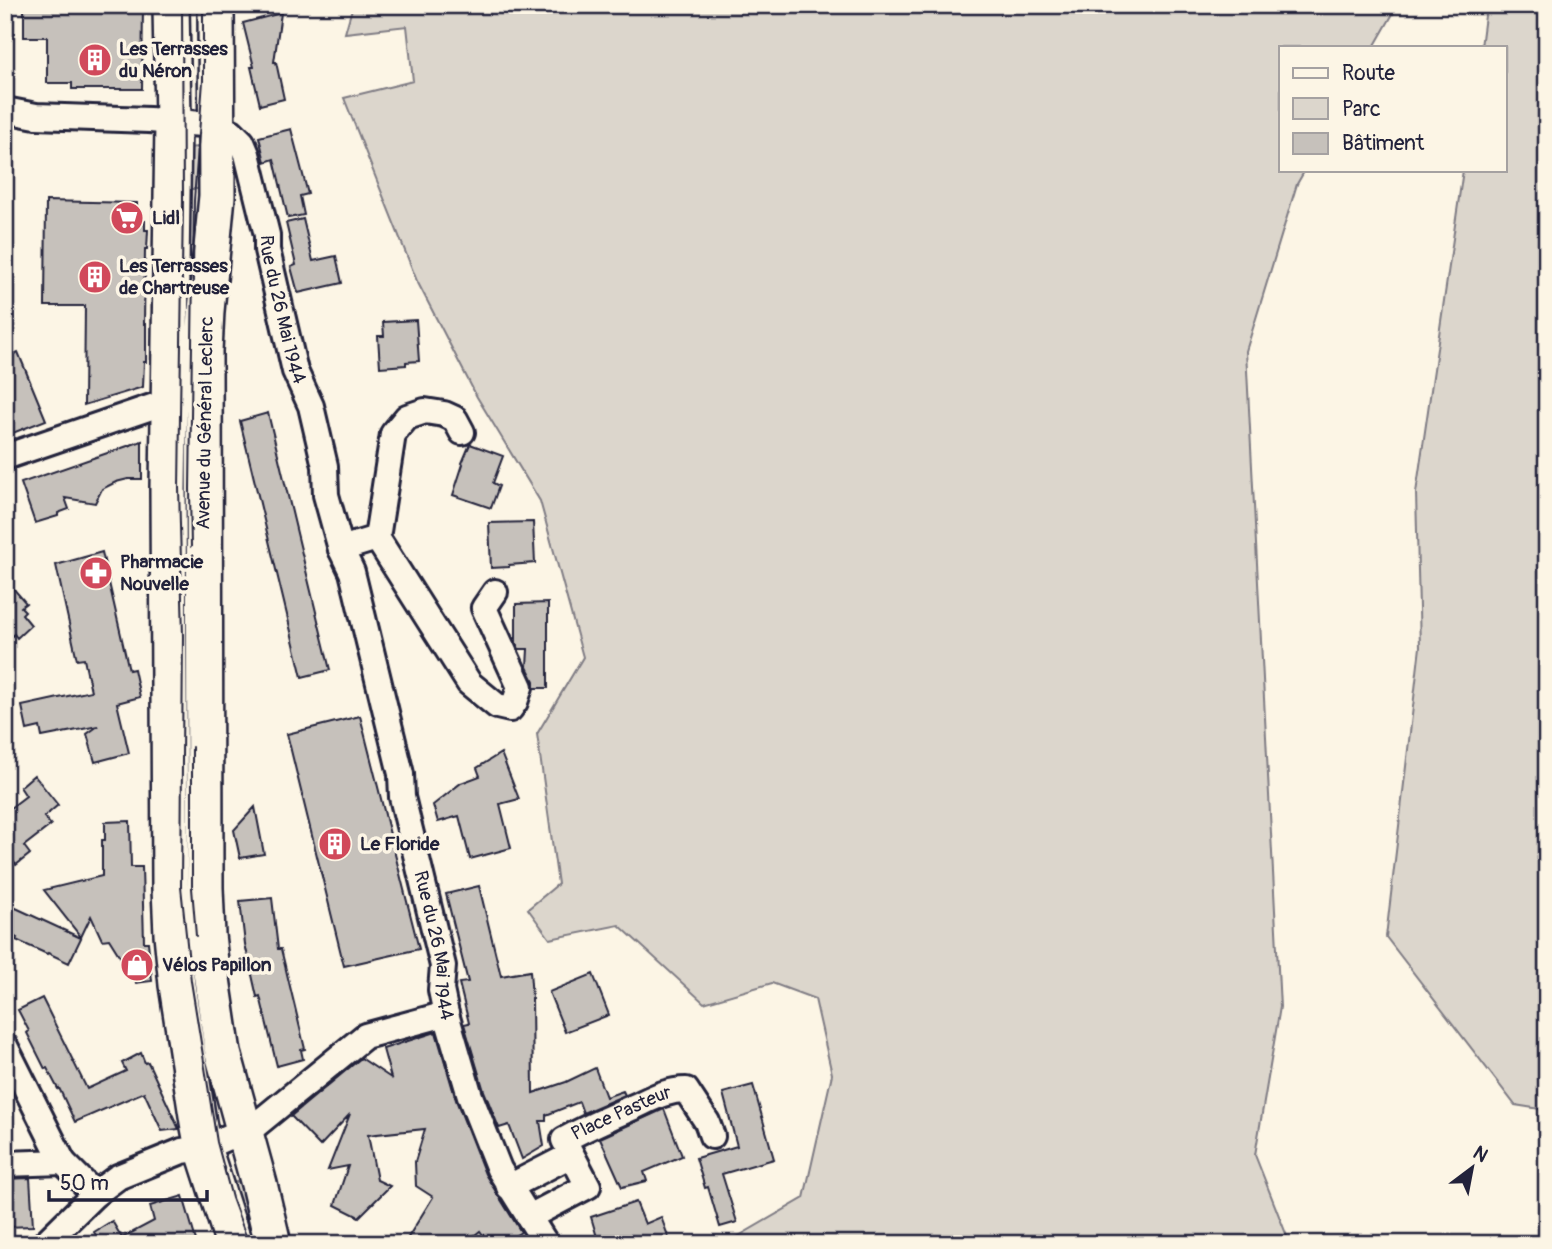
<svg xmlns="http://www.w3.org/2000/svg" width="1552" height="1249" font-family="Pangolin,sans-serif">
<rect width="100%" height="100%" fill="#fcf5e5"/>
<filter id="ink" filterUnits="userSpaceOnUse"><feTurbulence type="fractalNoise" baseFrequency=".0143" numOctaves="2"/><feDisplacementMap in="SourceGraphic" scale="14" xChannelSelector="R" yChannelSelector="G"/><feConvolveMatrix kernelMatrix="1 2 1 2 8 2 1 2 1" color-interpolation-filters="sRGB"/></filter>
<g filter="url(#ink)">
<path fill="#dcd6cc" stroke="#7f7c84" stroke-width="2" d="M 353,5 L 1398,5 L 1374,47 L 1281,47 L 1281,170 L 1305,170 L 1297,184 L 1246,351 L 1280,1007 L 1255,1155 L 1290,1244 L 725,1244 L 804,1198 L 832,1074 L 815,999 L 772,983 L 704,1003 L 619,925 L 550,939 L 528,909 L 558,884 L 537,734 L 583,657 L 540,501 L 477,397 L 417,281 L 344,98 L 413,81 L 407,26 L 345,33 Z
M 1482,5 L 1547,5 L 1547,1110 L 1515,1105 L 1386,937 L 1420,647 L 1416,493 L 1463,170 L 1505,170 L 1505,47 L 1481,47 L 1486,8 Z
M 203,147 L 199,189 L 177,189 L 177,148 Z
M 249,1178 L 268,1244 L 239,1244 L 223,1186 Z"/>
<path fill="#c6c1bb" stroke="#22223b" stroke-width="2" d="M 24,5 L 143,5 L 142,89 L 72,89 L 72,83 L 47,83 L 47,37 L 24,37 Z
M 281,13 L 274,62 L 276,62 L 284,99 L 260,105 L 251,67 L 254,67 L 243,23 Z
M 291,129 L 308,194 L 300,196 L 304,215 L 288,218 L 274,159 L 265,162 L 259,137 Z
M 46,201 L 137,203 L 137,221 L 145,221 L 145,230 L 148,230 L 147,249 L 145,249 L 144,324 L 146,324 L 146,362 L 144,362 L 143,387 L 84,405 L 85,306 L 45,306 Z
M 303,219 L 313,261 L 336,256 L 342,283 L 298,293 L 291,267 L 296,265 L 286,223 Z
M 416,320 L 419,361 L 406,362 L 406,365 L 380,367 L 378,336 L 384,336 L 383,322 Z
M 18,352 L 46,420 L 5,436 L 5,358 Z
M 268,413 L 330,670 L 302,677 L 240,421 Z
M 142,441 L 142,479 L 128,479 L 116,482 L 102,489 L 95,503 L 65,498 L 69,509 L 58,513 L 58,516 L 35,523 L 21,483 Z
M 470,444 L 503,456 L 493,483 L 499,486 L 491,508 L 453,495 L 463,464 L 462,463 Z
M 533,522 L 535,563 L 509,565 L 509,567 L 491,568 L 489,523 Z
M 102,552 L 129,670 L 134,669 L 140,697 L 117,703 L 129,753 L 95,762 L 87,734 L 98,726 L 42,737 L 40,727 L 27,730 L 22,706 L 91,691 L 84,659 L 77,660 L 56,565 Z
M 5,579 L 26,603 L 21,607 L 25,611 L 22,614 L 31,625 L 17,638 L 14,634 L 5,643 Z
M 548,603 L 548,688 L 534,688 L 534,681 L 527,667 L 528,649 L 519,649 L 516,643 L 516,604 Z
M 360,716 L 419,949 L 344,966 L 287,734 Z
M 501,753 L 519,799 L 500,804 L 511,848 L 470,859 L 459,816 L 438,822 L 433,805 L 461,783 L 480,776 L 477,768 Z
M 34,775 L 58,805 L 44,817 L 51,825 L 24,846 L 30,854 L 16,865 L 10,857 L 5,861 L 5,812 L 26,796 L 20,787 Z
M 255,807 L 264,854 L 240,858 L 234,830 Z
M 130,821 L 131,867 L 142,867 L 144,942 L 148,942 L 152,981 L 136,983 L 132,963 L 124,963 L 109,939 L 102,940 L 91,916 L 81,937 L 44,890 L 102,876 L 102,840 L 105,840 L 105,822 Z
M 479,886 L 501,976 L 530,971 L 532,998 L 533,1093 L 566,1082 L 595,1068 L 606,1097 L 623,1091 L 625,1095 L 583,1113 L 579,1102 L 546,1115 L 546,1121 L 540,1121 L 544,1146 L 522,1159 L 509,1125 L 499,1128 L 484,1091 L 464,1024 L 469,1023 L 459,983 L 468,982 L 446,894 Z
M 272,898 L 278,949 L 281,949 L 305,1049 L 301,1050 L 303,1059 L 277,1066 L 260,996 L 257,997 L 245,944 L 240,901 Z
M 5,903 L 81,938 L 69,963 L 48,953 L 47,954 L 16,940 L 17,938 L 5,932 Z
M 593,974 L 609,1015 L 565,1032 L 549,992 Z
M 42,998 L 87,1089 L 126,1071 L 122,1063 L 141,1053 L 145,1063 L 148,1062 L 179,1129 L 162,1131 L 144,1092 L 75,1122 L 59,1088 L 58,1089 L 47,1068 L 45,1069 L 27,1033 L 29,1031 L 18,1010 Z
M 436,1032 L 456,1100 L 485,1174 L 521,1232 L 505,1242 L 502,1237 L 493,1244 L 490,1244 L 480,1231 L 464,1244 L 404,1244 L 433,1197 L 416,1186 L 415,1162 L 425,1129 L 368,1135 L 377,1180 L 390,1186 L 359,1217 L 335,1205 L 348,1166 L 328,1170 L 350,1114 L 320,1146 L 291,1116 L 361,1058 L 391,1078 L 383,1049 Z
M 753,1085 L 774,1159 L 722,1174 L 737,1222 L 720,1227 L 708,1187 L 705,1188 L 696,1158 L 737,1146 L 723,1093 Z
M 664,1109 L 682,1156 L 644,1172 L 647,1181 L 622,1187 L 600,1138 Z
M 30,1178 L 33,1226 L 5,1227 L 5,1179 Z
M 183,1196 L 197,1244 L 101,1244 L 94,1232 L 112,1221 L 122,1238 L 154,1221 L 150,1206 Z
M 636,1202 L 645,1224 L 661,1217 L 671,1244 L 599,1244 L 591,1217 Z"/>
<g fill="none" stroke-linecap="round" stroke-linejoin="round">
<defs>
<g id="minor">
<path id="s1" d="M 5,110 L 36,116 L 149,120 L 216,125 L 232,132 L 242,142 L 247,154 L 267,235 L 267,250 L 295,371 L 311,406 L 325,466 L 326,495 L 341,549 L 352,572 L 401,774 L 402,797 L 443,966 L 441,990 L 446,1014 L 470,1096 L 499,1169 L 546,1244"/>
<path d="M 5,457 L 169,401"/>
<path d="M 377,538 L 469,683 L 497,706 L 510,709 L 515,702 L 520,687 L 484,608 L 495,592"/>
<path d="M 341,549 L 377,538 L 393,434 L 407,417 L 425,411 L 444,414 L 455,419 L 462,432"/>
<path d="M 5,1046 L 63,1162 L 95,1194"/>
<path d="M 5,1164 L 63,1162"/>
<path d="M 509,1187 L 571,1155"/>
<path id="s2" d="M 529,1217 L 588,1186 L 564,1140 C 585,1128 607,1119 629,1109 C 648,1101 664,1090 686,1090 L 707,1122 L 712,1136"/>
<path d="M 44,1244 L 95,1194 L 118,1177 L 182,1151 L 203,1148 L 256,1125 L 365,1036 L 446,1014"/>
</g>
<path id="secondary" d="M 171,5 L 173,122 L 168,489 L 170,889 L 172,934 L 177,985 L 198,1122 L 203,1148 L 234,1244
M 216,5 L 217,196 L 206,311 L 204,351 L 205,888 L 207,935 L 212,979 L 223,1053 L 259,1184 L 273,1244"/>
</defs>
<use href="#minor" stroke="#22223b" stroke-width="30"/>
<use href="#secondary" stroke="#22223b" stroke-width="40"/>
<use href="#minor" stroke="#fcf5e5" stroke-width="24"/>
<use href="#secondary" stroke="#fcf5e5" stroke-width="35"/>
<path stroke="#22223b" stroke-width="2" d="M 182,5 L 183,200 L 179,488 L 183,636 L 181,887 L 191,981 L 217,1142 L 232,1198 L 249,1244
M 191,547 L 190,489 L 194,200 L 203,81 L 203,5
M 192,747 L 192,888 L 196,936"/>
</g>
</g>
<defs>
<symbol id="building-disc" viewBox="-11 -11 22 22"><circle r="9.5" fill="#d1495b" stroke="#fcf5e5"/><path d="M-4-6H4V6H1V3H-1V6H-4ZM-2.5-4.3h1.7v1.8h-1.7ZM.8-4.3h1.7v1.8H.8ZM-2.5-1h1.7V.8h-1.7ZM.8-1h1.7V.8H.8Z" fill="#fff"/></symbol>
<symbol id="supermarket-disc" viewBox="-11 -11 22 22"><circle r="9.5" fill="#d1495b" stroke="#fcf5e5"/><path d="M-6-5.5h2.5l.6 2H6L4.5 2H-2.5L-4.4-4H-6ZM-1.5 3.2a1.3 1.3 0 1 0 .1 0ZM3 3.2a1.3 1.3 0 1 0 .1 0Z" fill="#fff"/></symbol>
<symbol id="pharmacy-disc" viewBox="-11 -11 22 22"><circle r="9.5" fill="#d1495b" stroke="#fcf5e5"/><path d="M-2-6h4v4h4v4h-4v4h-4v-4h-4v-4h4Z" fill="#fff"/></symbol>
<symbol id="shop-disc" viewBox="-11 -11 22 22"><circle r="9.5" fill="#d1495b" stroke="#fcf5e5"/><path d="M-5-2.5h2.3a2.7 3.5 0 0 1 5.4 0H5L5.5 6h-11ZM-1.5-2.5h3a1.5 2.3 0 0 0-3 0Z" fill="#fff"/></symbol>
</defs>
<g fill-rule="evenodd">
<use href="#building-disc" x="76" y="41" width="38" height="38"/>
<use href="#supermarket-disc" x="108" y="199" width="38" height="38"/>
<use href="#building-disc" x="76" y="258" width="38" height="38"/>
<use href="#pharmacy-disc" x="77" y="554" width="38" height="38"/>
<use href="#building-disc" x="316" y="825" width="38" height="38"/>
<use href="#shop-disc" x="118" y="946" width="38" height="38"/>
</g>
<g text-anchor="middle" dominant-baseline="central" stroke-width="7" stroke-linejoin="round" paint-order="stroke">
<g font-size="19" font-weight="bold" fill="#22223b" stroke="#fcf5e5" text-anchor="start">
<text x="119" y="49">Les Terrasses<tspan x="119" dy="22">du Néron</tspan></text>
<text x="152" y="218">Lidl</text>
<text x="119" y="266">Les Terrasses<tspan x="119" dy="22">de Chartreuse</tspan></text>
<text x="120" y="562">Pharmacie<tspan x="120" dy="22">Nouvelle</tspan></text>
<text x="360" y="844">Le Floride</text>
<text x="162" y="965">Vélos Papillon</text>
</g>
<g font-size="19" fill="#22223b" stroke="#fcf5e5">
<text stroke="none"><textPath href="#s1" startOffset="416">Rue du 26 Mai 1944</textPath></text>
<text transform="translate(205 423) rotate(-89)">Avenue du Général Leclerc</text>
<text stroke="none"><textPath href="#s1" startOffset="1073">Rue du 26 Mai 1944</textPath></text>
<text stroke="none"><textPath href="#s2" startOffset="182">Place Pasteur</textPath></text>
</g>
</g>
<rect width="1552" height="1249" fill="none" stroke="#fcf5e5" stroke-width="28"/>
<rect x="14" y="14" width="1524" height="1221" fill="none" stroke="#22223b" stroke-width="2.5" filter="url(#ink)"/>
<rect x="1279" y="46" width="228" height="126" fill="#fcf5e5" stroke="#a5a1a1" stroke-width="2"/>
<rect x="1293" y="68" width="35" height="10" fill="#fcf5e5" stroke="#a5a1a1" stroke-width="2"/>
<text x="1342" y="80" font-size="21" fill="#22223b">Route</text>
<rect x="1293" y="98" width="35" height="21" fill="#dcd6cc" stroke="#a5a1a1" stroke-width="2"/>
<text x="1342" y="116" font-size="21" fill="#22223b">Parc</text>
<rect x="1293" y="133" width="35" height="21" fill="#c6c1bb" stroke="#a5a1a1" stroke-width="2"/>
<text x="1342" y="150" font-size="21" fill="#22223b">Bâtiment</text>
<g transform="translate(1472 1168) rotate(32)" stroke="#fcf5e5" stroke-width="5" paint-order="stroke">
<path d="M0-5L12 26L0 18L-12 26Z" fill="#22223b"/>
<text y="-10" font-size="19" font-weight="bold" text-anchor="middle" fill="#22223b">N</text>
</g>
<path d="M49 1190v10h158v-10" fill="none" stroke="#22223b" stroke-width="3.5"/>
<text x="60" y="1190" font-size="21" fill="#22223b" stroke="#fcf5e5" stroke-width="5" paint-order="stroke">50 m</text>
</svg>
